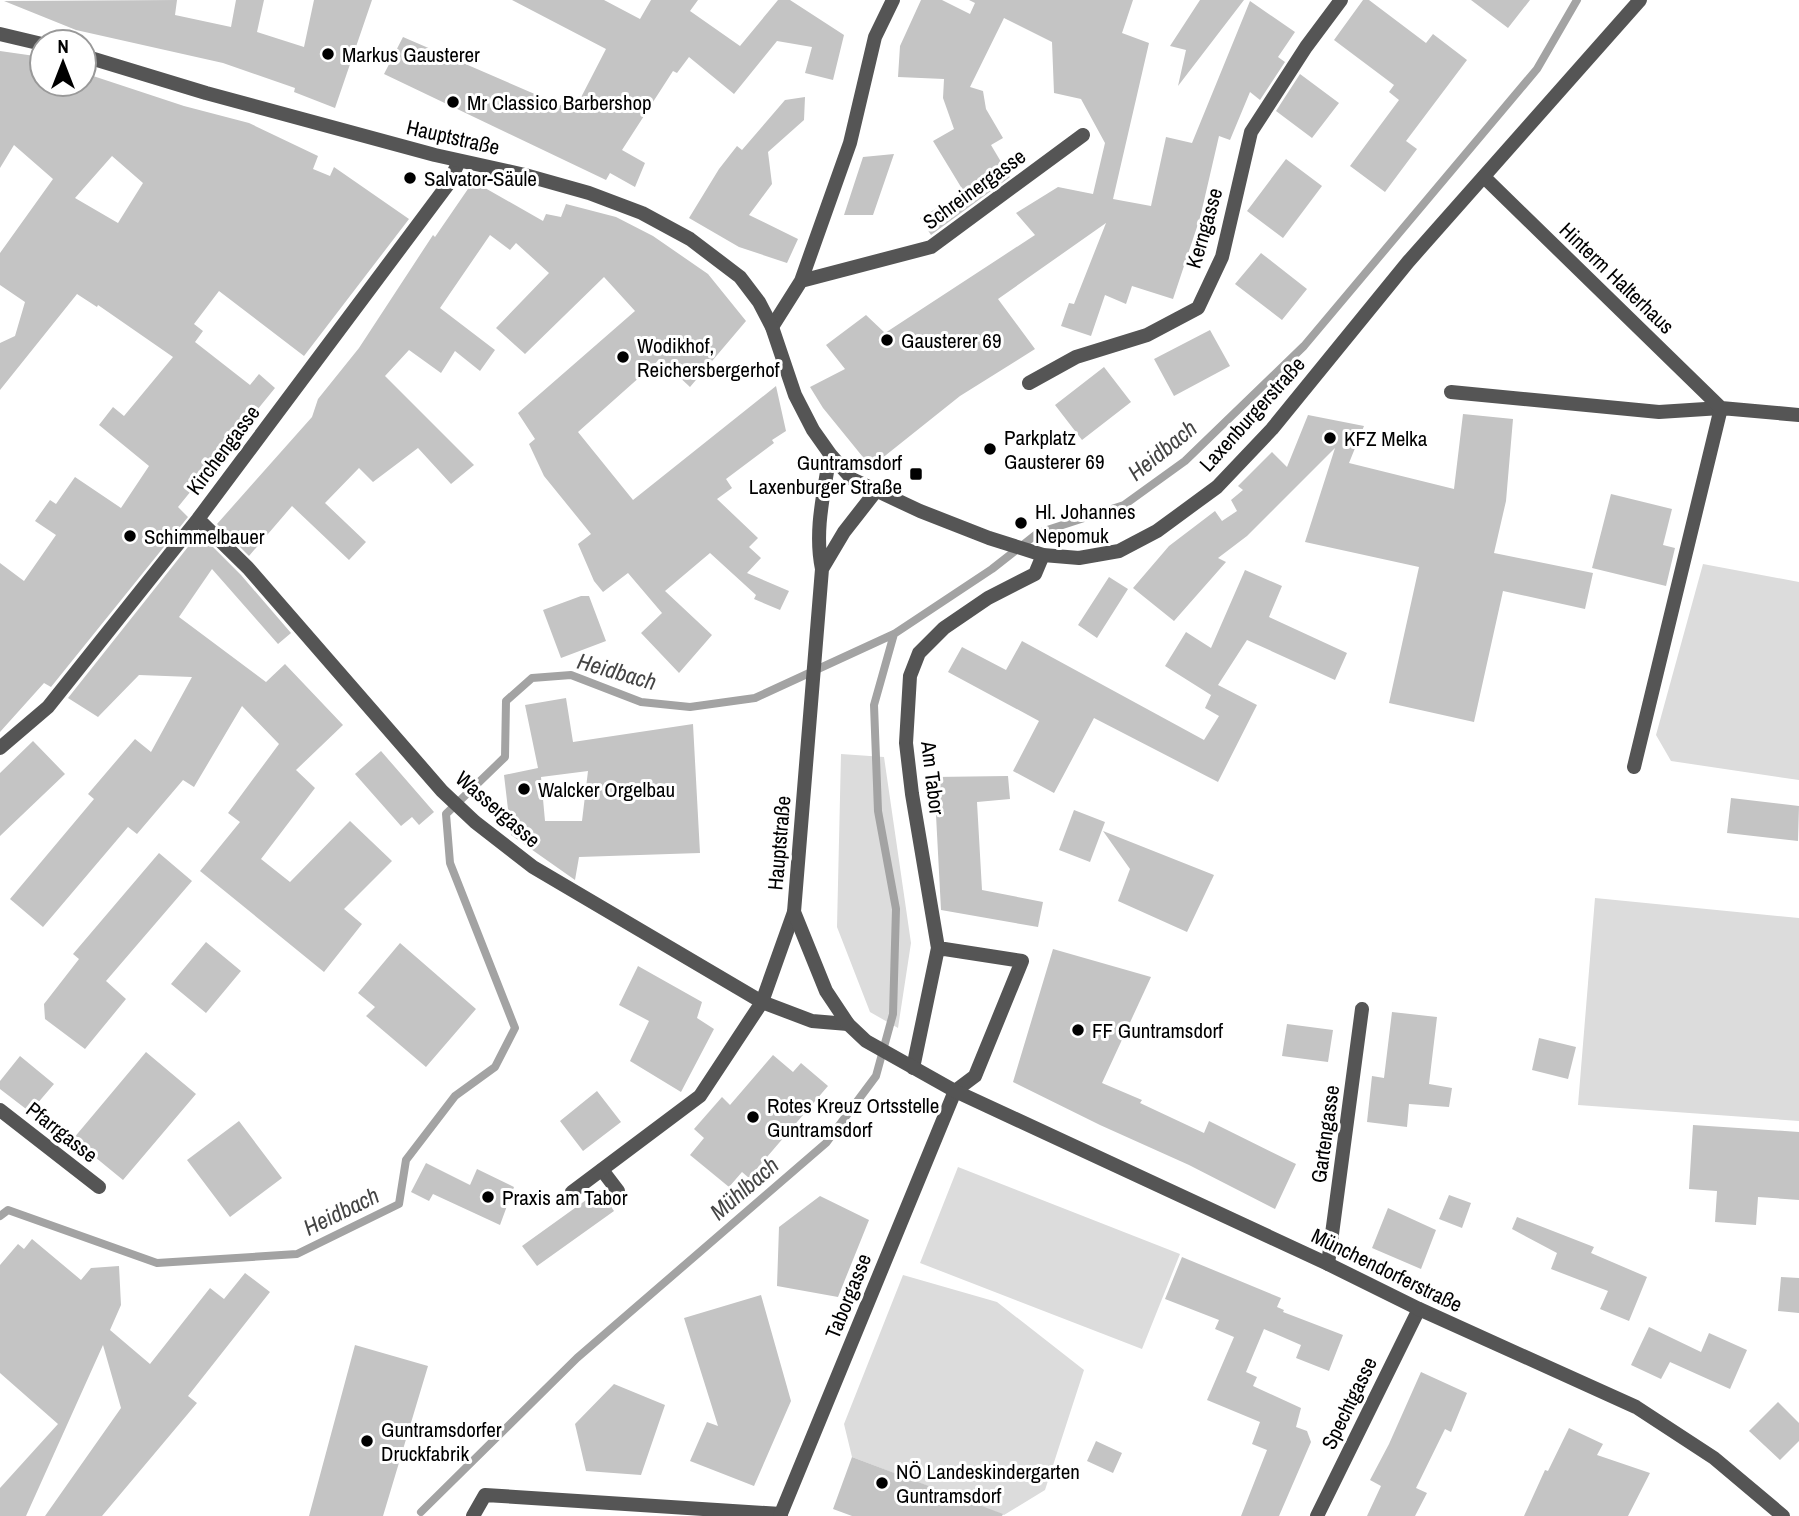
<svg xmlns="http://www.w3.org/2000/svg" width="1799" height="1516" font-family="'Archivo Narrow',sans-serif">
<rect width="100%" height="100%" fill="#fff"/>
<path fill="#dcdcdc" d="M 1703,564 L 1799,582 L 1799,780 L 1671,761 L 1656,735 Z
M 841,754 L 884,757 L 911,943 L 898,1028 L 870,1012 L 837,927 Z
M 1595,898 L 1799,918 L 1799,1121 L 1578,1105 Z
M 958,1167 L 1180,1254 L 1142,1349 L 920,1263 Z
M 903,1275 L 997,1302 L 1084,1370 L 1045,1490 L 1004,1515 L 852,1457 L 844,1424 Z"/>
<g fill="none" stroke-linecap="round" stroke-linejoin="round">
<path stroke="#a3a3a3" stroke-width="8" d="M 0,1216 L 8,1210 L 157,1263 L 297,1254 L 399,1204 L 406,1160 L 455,1096 L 495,1067 L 515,1028 L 450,863 L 446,814 L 505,757 L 506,701 L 532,678 L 571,675 L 641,702 L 690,707 L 755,698 L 894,634 L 992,569 L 1038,533 L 1124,505 L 1185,461 L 1304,346 L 1537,69 L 1577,0
M 421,1512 L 577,1358 L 826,1143 L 876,1076 L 893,1014 L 896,909 L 878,811 L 874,705 L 894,634"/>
</g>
<path fill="#c4c4c4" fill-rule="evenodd" d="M 177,0 L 175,15 L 231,27 L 236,0 L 264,0 L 257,32 L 304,47 L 314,0 L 372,0 L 335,108 L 294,92 L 295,88 L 223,63 L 76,30 L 4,1 Z
M 512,0 L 604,0 L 640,19 L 651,0 L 698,0 L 690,11 L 740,46 L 778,0 L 790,0 L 844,35 L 833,80 L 805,73 L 812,47 L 777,41 L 734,94 L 689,57 L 677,73 L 673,71 L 622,150 L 645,163 L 635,187 L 610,173 L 606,180 L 384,74 L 403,37 L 574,111 L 606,49 Z
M 921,0 L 942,0 L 970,14 L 975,3 L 969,0 L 1133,0 L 1122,33 L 1149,43 L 1113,199 L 1151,206 L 1166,137 L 1192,143 L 1250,1 L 1295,32 L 1278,57 L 1285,62 L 1260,100 L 1250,92 L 1230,140 L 1219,136 L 1200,218 L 1173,299 L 1132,286 L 1126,304 L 1105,295 L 1091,336 L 1061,326 L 1069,303 L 1074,304 L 1106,223 L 998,299 L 1035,349 L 960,396 L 871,467 L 823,408 L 810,387 L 845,369 L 826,345 L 866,315 L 885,333 L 1035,235 L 1016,213 L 1058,187 L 1093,194 L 1105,143 L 1081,99 L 1054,93 L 1052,42 L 1004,18 L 970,87 L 983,91 L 986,109 L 1003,138 L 991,145 L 1010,177 L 931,235 L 920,218 L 964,192 L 933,141 L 954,129 L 943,98 L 944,79 L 898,77 L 900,46 Z
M 1200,0 L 1244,0 L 1178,86 L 1186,50 L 1170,46 Z
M 1363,0 L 1369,0 L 1426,43 L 1433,34 L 1467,60 L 1406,141 L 1417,149 L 1385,192 L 1350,166 L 1399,100 L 1389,92 L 1394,85 L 1334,40 Z
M 1471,0 L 1530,0 L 1508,28 Z
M 0,51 L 42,57 L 42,84 L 84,84 L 84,73 L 184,106 L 249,123 L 318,156 L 313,169 L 330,176 L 334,167 L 409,219 L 304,356 L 219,291 L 194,324 L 203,331 L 195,342 L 250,385 L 259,374 L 275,388 L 178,507 L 188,517 L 51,687 L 44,683 L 0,732 L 0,563 L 24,581 L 56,535 L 35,521 L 50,500 L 56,504 L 75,477 L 121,508 L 149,466 L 99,425 L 113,407 L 124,416 L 173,357 L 98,305 L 97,307 L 77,294 L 0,390 L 0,343 L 15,336 L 25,302 L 0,285 L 0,253 L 53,179 L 14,145 L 0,168 ZM 112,156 L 143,183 L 118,223 L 75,198 Z
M 1300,74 L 1339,103 L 1312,138 L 1276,111 Z
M 805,97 L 804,120 L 768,152 L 772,184 L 749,215 L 798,239 L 787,263 L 739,247 L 689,218 L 719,169 L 737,146 L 742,150 L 785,100 Z
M 894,154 L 873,215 L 844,215 L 863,157 Z
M 1286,159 L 1322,186 L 1283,238 L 1247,211 Z
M 478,184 L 543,221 L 546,214 L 561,217 L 566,204 L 616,217 L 653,236 L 708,274 L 746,321 L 690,387 L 660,359 L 578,432 L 633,500 L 776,386 L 786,431 L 772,440 L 774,443 L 726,479 L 732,488 L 717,499 L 758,538 L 749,547 L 761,558 L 747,573 L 789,591 L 780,610 L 754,599 L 756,595 L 710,553 L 665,591 L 712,635 L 679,673 L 641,633 L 662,613 L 628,573 L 603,592 L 594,581 L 578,544 L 591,534 L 544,476 L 529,444 L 535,439 L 518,413 L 635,311 L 604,277 L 525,354 L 496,328 L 549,273 L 516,243 L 510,250 L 490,235 L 440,308 L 495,350 L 480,371 L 455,351 L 441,373 L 409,350 L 385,376 L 474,465 L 451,484 L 418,448 L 373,482 L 359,468 L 325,503 L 366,542 L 349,560 L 292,506 L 249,556 L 217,524 L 312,417 L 318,399 L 359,348 L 433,235 L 435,237 L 470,186 Z
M 1261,253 L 1307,289 L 1282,320 L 1235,284 Z
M 1210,330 L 1230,366 L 1174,396 L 1154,359 Z
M 1104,367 L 1131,402 L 1082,440 L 1055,405 Z
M 1463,414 L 1513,419 L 1506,501 L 1494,553 L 1593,573 L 1585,609 L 1503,591 L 1474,722 L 1389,703 L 1419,567 L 1305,542 L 1335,448 L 1247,536 L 1218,558 L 1226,562 L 1174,621 L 1133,588 L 1169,546 L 1215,511 L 1222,521 L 1237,511 L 1231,500 L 1243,490 L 1238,486 L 1272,452 L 1287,467 L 1308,415 L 1364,426 L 1349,463 L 1454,489 Z
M 1611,494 L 1672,509 L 1663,545 L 1675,548 L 1666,586 L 1592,568 Z
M 199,533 L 241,575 L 291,633 L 278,644 L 212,569 L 179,617 L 266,682 L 285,664 L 343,725 L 296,770 L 315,788 L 261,859 L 290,882 L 350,821 L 392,861 L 344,909 L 362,924 L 324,972 L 200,871 L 240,822 L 228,813 L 279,744 L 242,706 L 194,787 L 183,780 L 137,834 L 128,827 L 43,927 L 10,899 L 94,799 L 88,794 L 135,739 L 151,752 L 192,677 L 139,675 L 98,717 L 68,698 Z
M 1245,570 L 1282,586 L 1269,617 L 1347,653 L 1335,680 L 1247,640 L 1218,685 L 1257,705 L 1218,782 L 1094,718 L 1054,793 L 1013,771 L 1039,721 L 948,672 L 962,647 L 1006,670 L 1022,641 L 1204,740 L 1219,716 L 1205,708 L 1212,693 L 1211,695 L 1165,666 L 1186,632 L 1211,648 Z
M 1109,577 L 1128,589 L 1097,638 L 1078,625 Z
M 581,596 L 589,596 L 606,641 L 561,658 L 543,610 Z
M 566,698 L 573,742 L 693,724 L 700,853 L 579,857 L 575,880 L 511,835 L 504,775 L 538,768 L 525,705 ZM 588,771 L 582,821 L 545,821 L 541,777 Z
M 33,741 L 65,774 L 0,836 L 0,773 Z
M 381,751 L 434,812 L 419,825 L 412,817 L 401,826 L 355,774 Z
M 1008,776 L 1010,799 L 977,802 L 982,890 L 1043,902 L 1038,927 L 941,910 L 934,777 Z
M 1731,798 L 1799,806 L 1798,841 L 1727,833 Z
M 1074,810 L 1105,822 L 1090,862 L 1059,850 Z
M 1103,831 L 1214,875 L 1187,932 L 1118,901 L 1130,869 Z
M 159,853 L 192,881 L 106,981 L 126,999 L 85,1049 L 45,1019 L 44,1004 L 79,959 L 73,954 Z
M 206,942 L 241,971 L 206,1013 L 171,984 Z
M 400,943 L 476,1009 L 426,1067 L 366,1016 L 375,1007 L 358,993 Z
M 1053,949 L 1151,977 L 1102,1083 L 1142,1100 L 1140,1103 L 1204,1133 L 1209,1121 L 1296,1164 L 1275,1209 L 1189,1165 L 1100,1125 L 1013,1082 Z
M 638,966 L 702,1002 L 697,1018 L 714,1029 L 681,1092 L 630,1061 L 649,1021 L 619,1005 Z
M 1392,1012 L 1437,1017 L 1429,1084 L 1452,1088 L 1449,1107 L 1409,1104 L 1407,1127 L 1367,1122 L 1372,1076 L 1384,1078 Z
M 1287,1024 L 1333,1030 L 1328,1062 L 1282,1056 Z
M 1539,1038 L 1576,1047 L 1568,1079 L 1532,1070 Z
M 146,1052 L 196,1094 L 123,1180 L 73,1139 Z
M 773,1055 L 793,1072 L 801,1063 L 828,1086 L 749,1178 L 742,1172 L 729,1187 L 690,1155 L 704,1138 L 694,1129 L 722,1097 L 730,1105 Z
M 20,1056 L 54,1084 L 30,1112 L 0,1089 L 0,1081 Z
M 597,1091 L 621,1122 L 583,1151 L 560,1121 Z
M 239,1121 L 282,1178 L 230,1217 L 187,1160 Z
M 1693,1125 L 1799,1132 L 1799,1200 L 1758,1197 L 1756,1225 L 1715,1222 L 1717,1191 L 1689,1189 Z
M 426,1163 L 470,1185 L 477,1169 L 514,1187 L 500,1225 L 433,1194 L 429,1201 L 411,1192 Z
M 600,1190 L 614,1211 L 537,1266 L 522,1246 Z
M 1449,1195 L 1471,1203 L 1462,1228 L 1439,1219 Z
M 820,1196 L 869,1220 L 838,1297 L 777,1286 L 779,1227 Z
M 1388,1208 L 1436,1230 L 1421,1269 L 1372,1248 Z
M 1517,1217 L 1594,1247 L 1591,1253 L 1647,1277 L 1629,1321 L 1600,1309 L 1608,1291 L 1551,1269 L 1557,1253 L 1512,1229 Z
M 32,1239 L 81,1280 L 91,1268 L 119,1266 L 121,1305 L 110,1330 L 150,1364 L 210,1288 L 224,1299 L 245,1273 L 270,1292 L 188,1396 L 197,1403 L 102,1516 L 45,1516 L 121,1408 L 103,1345 L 26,1516 L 0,1516 L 0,1488 L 58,1424 L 0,1373 L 0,1265 L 18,1244 L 24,1249 Z
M 1182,1257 L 1281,1298 L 1277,1307 L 1284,1310 L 1283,1312 L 1343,1335 L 1329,1371 L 1296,1358 L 1301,1345 L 1264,1329 L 1246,1372 L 1257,1377 L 1253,1386 L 1301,1408 L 1296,1427 L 1307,1431 L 1311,1442 L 1279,1516 L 1241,1516 L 1267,1450 L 1252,1444 L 1260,1422 L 1207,1400 L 1234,1337 L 1215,1329 L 1219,1320 L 1165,1299 Z
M 1781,1277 L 1799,1278 L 1799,1313 L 1778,1311 Z
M 761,1295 L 791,1401 L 754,1486 L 690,1461 L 707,1422 L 718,1426 L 684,1318 Z
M 1649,1327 L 1701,1352 L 1709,1333 L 1747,1350 L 1730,1389 L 1670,1362 L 1661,1379 L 1631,1365 Z
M 355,1345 L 428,1366 L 383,1516 L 309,1516 Z
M 1421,1372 L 1467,1393 L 1451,1432 L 1445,1429 L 1416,1488 L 1427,1493 L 1415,1516 L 1367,1516 L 1381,1486 L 1370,1480 L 1389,1444 Z
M 614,1384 L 665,1405 L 641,1475 L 586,1471 L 575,1424 Z
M 1778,1402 L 1799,1423 L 1799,1441 L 1780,1460 L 1749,1431 Z
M 1569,1428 L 1603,1444 L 1597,1455 L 1650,1473 L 1628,1516 L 1524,1516 L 1545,1470 L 1548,1471 Z
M 1096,1441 L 1122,1453 L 1113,1473 L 1087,1461 Z
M 852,1457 L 1003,1514 L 1002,1516 L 852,1516 L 833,1509 Z"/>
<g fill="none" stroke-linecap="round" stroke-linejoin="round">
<path stroke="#555" stroke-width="14" d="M 1451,392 L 1659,412 L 1721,408
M 938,948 L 1022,961 L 975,1076 L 955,1091
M 913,1068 L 938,948 L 912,794 L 906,743 L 910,676 L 919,653 L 944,628 L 988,598 L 1035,574 L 1043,555
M 602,1170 L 618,1191
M 473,1516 L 485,1495 L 781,1514"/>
<path stroke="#555" stroke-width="14" d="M 1484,177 L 1721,408
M 801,281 L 931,247 L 1083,135
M 772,327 L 801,281 L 850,143 L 875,37 L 893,0
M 1029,383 L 1076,357 L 1147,335 L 1198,308 L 1222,257 L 1251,132 L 1306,47 L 1341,0
M 1721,408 L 1799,415
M 198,519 L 248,568 L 442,791 L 475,822 L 533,867 L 762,1002 L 812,1021 L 848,1024
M 0,748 L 48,707 L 198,519 L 449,183 L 459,161
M 1634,767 L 1721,408
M 0,1110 L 99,1187
M 572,1192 L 700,1096 L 762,1002 L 794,912
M 1328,1264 L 1362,1009
M 780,1516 L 955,1091
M 1317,1516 L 1419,1309"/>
<path stroke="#555" stroke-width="14" d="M 0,34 L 42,44
M 84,56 L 206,93 L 435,155 L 525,175 L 589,193 L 642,213 L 690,239 L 740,277 L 759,302 L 772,327 L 795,395 L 813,430 L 830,454 L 852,479 L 920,511 L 989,538 L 1043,555 L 1079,558 L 1119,551 L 1157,531 L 1217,487 L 1272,429 L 1408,262 L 1640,0
M 830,454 C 824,493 814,531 822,569 L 794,912 L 826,991 L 848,1024 L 866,1041 L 955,1091 L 1328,1264 L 1419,1309 L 1636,1407 L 1714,1458 L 1783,1516
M 822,569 L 844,532 L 876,491"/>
</g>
<g fill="#000" stroke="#fff" stroke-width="2.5">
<circle cx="328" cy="54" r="7"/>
<circle cx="453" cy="102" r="7"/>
<circle cx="410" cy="178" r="7"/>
<circle cx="887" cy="340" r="7"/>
<circle cx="623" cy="357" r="7"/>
<circle cx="1330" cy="438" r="7"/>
<circle cx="990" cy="449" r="7"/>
<rect x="909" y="467" width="14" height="14" rx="3.5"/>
<circle cx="1021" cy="523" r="7"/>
<circle cx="130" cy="536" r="7"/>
<circle cx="524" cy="789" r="7"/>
<circle cx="1078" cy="1030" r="7"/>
<circle cx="753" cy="1117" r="7"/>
<circle cx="488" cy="1197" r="7"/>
<circle cx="367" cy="1441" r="7"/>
<circle cx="882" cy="1483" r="7"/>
</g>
<g text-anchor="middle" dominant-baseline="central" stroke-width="6" stroke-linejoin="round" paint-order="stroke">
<g font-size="21" fill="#000" stroke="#fff" text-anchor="start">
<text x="342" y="54">Markus Gausterer</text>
<text x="467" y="102">Mr Classico Barbershop</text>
<text x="424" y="178">Salvator-Säule</text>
<text x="901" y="340">Gausterer 69</text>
<text x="637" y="345">Wodikhof,<tspan x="637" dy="24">Reichersbergerhof</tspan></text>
<text x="1004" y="437">Parkplatz<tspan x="1004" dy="24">Gausterer 69</tspan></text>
<text x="1344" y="438">KFZ Melka</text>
<text x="902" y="462" text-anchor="end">Guntramsdorf<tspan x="902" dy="24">Laxenburger Straße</tspan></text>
<text x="1035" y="511">Hl. Johannes<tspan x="1035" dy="24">Nepomuk</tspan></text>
<text x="144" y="536">Schimmelbauer</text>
<text x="538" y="789">Walcker Orgelbau</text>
<text x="1092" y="1030">FF Guntramsdorf</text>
<text x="767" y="1105">Rotes Kreuz Ortsstelle<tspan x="767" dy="24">Guntramsdorf</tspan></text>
<text x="502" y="1197">Praxis am Tabor</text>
<text x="381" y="1429">Guntramsdorfer<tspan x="381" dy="24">Druckfabrik</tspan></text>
<text x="896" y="1471">NÖ Landeskindergarten<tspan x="896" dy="24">Guntramsdorf</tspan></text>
</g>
<g font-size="21" fill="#000" stroke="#fff">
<text transform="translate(453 137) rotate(13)">Hauptstraße</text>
<text transform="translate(974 189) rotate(-36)">Schreinergasse</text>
<text transform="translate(1204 228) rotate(-74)">Kerngasse</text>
<text transform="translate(1617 278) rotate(44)">Hinterm Halterhaus</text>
<text transform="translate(1252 414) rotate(-48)">Laxenburgerstraße</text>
<text transform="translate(223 450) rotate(-53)">Kirchengasse</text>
<text transform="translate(933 778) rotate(83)">Am Tabor</text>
<text transform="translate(498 809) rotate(41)">Wassergasse</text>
<text transform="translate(779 843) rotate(-85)">Hauptstraße</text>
<text transform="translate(62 1132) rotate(38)">Pfarrgasse</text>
<text transform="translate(1325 1134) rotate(-82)">Gartengasse</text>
<text transform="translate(1387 1270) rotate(26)">Münchendorferstraße</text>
<text transform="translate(848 1296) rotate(-68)">Taborgasse</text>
<text transform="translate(1349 1403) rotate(-64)">Spechtgasse</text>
</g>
<g font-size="23" font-style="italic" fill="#444" stroke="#fff">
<text transform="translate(1162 450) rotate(-39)">Heidbach</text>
<text transform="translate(617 671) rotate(16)">Heidbach</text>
<text transform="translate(744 1188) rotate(-41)">Mühlbach</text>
<text transform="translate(341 1211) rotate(-26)">Heidbach</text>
</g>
</g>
<g transform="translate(63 63)"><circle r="33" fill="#ffffff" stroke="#999999" stroke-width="2"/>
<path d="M0-5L12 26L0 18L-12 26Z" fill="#000000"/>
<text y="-10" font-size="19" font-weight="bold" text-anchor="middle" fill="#000000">N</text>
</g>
</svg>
